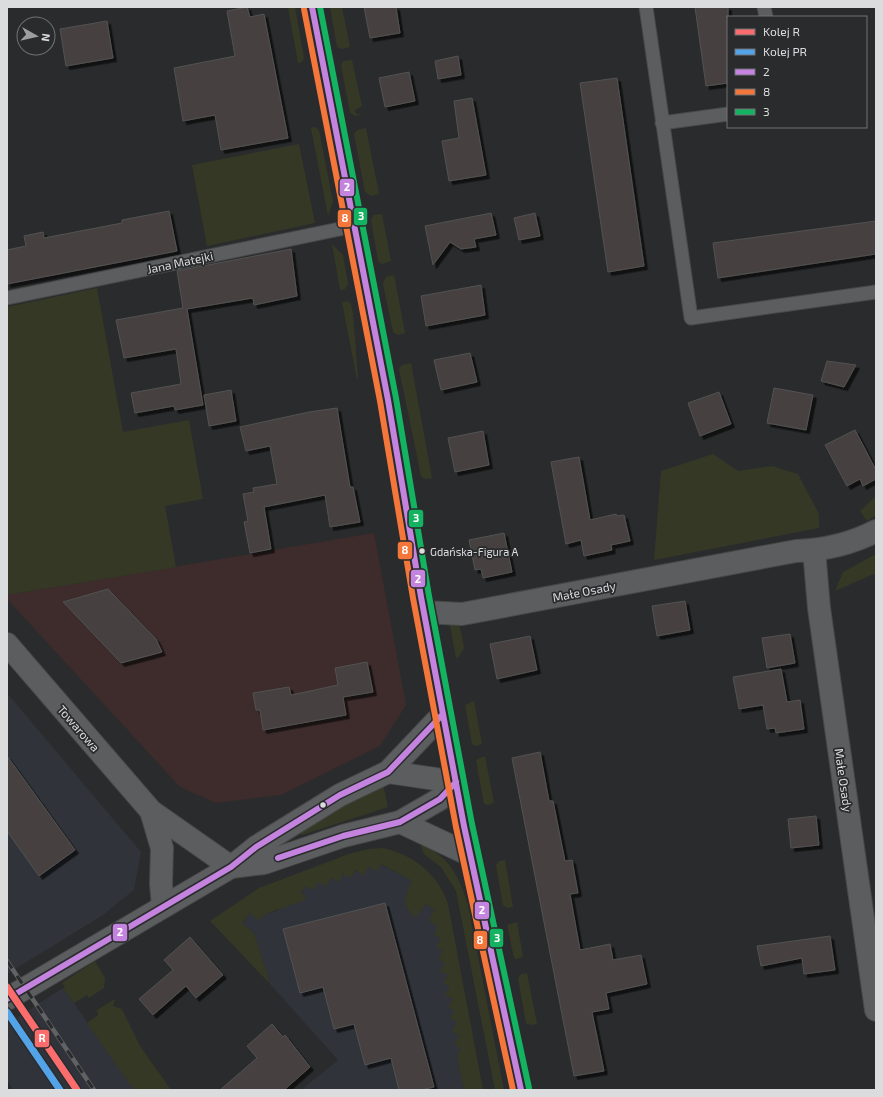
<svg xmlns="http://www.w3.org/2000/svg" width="883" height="1097" font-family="'Exo 2',sans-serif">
<defs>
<filter id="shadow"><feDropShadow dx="3.5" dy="3.5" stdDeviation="0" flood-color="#0009"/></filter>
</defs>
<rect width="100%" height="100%" fill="#2a2b2c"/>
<path fill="#303339" d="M 7,693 L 141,852 L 134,890 L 103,915 L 7,974 Z
M 380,864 L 412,881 L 426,904 L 435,910 L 460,1036 L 462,1049 L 457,1056 L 464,1090 L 301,1090 L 338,1060 L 270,984 L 254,933 L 242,923 L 250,913 L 258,919 L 266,914 L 277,911 L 301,894 L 306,886 Z
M 63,988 L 74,1003 L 134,1090 L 13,1090 L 7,1080 L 7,1024 Z"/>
<path fill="#3d2c2b" d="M 374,533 L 406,705 L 380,746 L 281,795 L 216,803 L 180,787 L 7,599 L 7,595 Z"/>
<path fill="#363826" d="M 288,7 L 295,7 L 304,58 L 302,62 L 298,63 Z
M 330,7 L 342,7 L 350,47 L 342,49 L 337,47 Z
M 352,60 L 362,106 L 355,110 L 356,114 L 363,114 L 355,116 L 350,113 L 341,66 L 343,61 Z
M 315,127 L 319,130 L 333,202 L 328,216 L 311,128 Z
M 366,128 L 379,194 L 371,196 L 365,192 L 354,134 L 357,130 Z
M 299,144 L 315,223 L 207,246 L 192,165 Z
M 382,214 L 391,261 L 382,264 L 378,261 L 371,220 L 373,215 Z
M 332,244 L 343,255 L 348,284 L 345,289 L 340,290 Z
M 394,275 L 405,333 L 398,335 L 393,332 L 383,284 L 386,277 Z
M 97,288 L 123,432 L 189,420 L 203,499 L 165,506 L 176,567 L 7,595 L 7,307 Z
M 348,301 L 351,304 L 353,314 L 358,377 L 357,380 L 342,302 Z
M 411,363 L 432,478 L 425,479 L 421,476 L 399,369 L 402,365 Z
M 713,454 L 738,471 L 772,466 L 798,474 L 819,514 L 819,528 L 654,560 L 661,471 Z
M 876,496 L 876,515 L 867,521 L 860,511 Z
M 876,554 L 876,573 L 835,591 L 843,572 Z
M 449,621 L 459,622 L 464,648 L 459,657 L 456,658 Z
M 474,701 L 482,744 L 476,746 L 472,744 L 465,705 Z
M 485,756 L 494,803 L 488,805 L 484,804 L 476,760 Z
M 383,784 L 388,807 L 302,835 L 299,832 L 300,830 Z
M 420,843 C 449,857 459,875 468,905 L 504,1090 L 495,1090 L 456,891 L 441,867 L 424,854 Z
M 383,848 C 414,855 438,874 448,904 L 483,1090 L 464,1090 L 457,1056 L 461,1049 L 454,1044 L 460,1036 L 452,1031 L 457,1023 L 450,1018 L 454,1011 L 448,1007 L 453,999 L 445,995 L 450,987 L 443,983 L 448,975 L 440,971 L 445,964 L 438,958 L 443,951 L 436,946 L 441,939 L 434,934 L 438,927 L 429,920 L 435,910 L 426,904 L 416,917 C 399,904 405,897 412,881 L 381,864 L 377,871 L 368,867 L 364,875 L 356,870 L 351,878 L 343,874 L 339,882 L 331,878 L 326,886 L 318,882 L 314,890 L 306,886 L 301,893 L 306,897 L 305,900 L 266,914 L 258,920 L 250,913 L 242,923 L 254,933 L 270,984 L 210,921 L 259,888 L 349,854 L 369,849 Z
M 505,860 L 513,907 L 507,908 L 503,905 L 496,865 L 499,861 Z
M 517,922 L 523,957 L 516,959 L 514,958 L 507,925 Z
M 95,961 L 105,978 L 104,988 L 89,998 L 87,995 L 74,1003 L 63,988 L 65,987 L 62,983 Z
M 527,973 L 537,1024 L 530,1025 L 526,1023 L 518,978 L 521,974 Z
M 115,999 L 113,1006 L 122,1009 L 140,1046 L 171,1090 L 134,1090 L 87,1023 L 98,1015 L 97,1010 Z"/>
<path fill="#464140" stroke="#525252" filter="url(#shadow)" d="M 247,7 L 250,17 L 264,14 L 288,138 L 221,150 L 215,115 L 183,121 L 174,68 L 235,56 L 227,11 Z
M 364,7 L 396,7 L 400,33 L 370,38 Z
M 695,7 L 728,7 L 728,83 L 706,86 Z
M 107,21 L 113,58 L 66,66 L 60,29 Z
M 458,56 L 461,75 L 438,79 L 435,61 Z
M 409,72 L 415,101 L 385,107 L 379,78 Z
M 617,78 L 644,266 L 608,272 L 580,83 Z
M 472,98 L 486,175 L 449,181 L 442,141 L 459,138 L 454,101 Z
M 169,211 L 177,251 L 7,284 L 7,250 L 26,246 L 24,236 L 43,232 L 44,238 L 122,223 L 122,220 Z
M 491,213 L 496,235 L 474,239 L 476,247 L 461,249 L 450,242 L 433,265 L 425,226 Z
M 535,213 L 540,236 L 519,240 L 514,218 Z
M 876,221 L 876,254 L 718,278 L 713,243 Z
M 291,249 L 297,296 L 254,305 L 253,298 L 187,309 L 203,405 L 175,410 L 174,406 L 135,413 L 131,393 L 181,384 L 176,349 L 124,358 L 116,320 L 183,308 L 177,271 Z
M 481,285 L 485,315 L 426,326 L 421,296 Z
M 470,353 L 477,382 L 441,390 L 434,360 Z
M 827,361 L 856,365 L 844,387 L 821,381 Z
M 774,388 L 813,395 L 806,430 L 767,423 Z
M 231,390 L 236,421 L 209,426 L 204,395 Z
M 719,392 L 731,424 L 700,436 L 688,403 Z
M 337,408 L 350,487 L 353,487 L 360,522 L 330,527 L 325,495 L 264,507 L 271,549 L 250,553 L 244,522 L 248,521 L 243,494 L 254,492 L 253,488 L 277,484 L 270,446 L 246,451 L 240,427 L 309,412 Z
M 855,430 L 876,470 L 876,479 L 863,486 L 860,479 L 847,486 L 825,445 Z
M 483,431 L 489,465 L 455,472 L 448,438 Z
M 579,457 L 590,520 L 616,514 L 617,516 L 624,515 L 630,541 L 611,545 L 612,550 L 584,556 L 581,540 L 566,544 L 551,462 Z
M 504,533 L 512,572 L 483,578 L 481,569 L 475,570 L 469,540 Z
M 108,589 L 156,639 L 162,652 L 121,663 L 63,602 Z
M 685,601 L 690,630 L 657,636 L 652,606 Z
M 790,634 L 795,663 L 767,668 L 762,638 Z
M 530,636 L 537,670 L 497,679 L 490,644 Z
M 367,662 L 373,692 L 343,697 L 346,715 L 263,730 L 260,710 L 256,710 L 253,693 L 289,687 L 291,695 L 338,685 L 335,668 Z
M 781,669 L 787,702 L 800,700 L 804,729 L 776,733 L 775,728 L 767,729 L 763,705 L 739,709 L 733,677 Z
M 540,752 L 549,801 L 553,801 L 565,861 L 572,860 L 578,893 L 570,894 L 580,950 L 610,944 L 613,960 L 641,955 L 647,984 L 606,993 L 609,1009 L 592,1012 L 604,1071 L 574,1076 L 512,758 Z
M 7,756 L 75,850 L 39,876 L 7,831 Z
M 816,816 L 819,845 L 791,848 L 788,819 Z
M 385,903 L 434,1087 L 421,1090 L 399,1090 L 391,1058 L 365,1065 L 354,1024 L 334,1029 L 323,987 L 300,993 L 283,929 Z
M 830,936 L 835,970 L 804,974 L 802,958 L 761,966 L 757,946 Z
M 190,937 L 223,975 L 196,998 L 186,986 L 153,1015 L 139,999 L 173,970 L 164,960 Z
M 272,1024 L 283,1037 L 285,1035 L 310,1067 L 284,1090 L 220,1090 L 257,1058 L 247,1046 Z"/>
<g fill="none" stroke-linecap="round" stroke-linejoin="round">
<defs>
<path id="service" d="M 646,7 L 691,318 L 876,292
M 764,7 L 766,17
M 662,123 L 728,114
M 7,298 L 354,226"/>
<path id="minor" d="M 814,550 L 819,608 L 876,1010
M 424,612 L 462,614 L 796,551 C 824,550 851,544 876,531"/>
<path id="tertiary" d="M 7,644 L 151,811 L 231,867
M 151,811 L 162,848 L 161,884 L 163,906"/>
<path id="secondary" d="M 312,7 L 388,400 L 421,597 L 464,826 L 521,1090
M 388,772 L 456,782
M 400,822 L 470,855
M 231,867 L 264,863 L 343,836 L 400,822 L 440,799 L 456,782
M 7,999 L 231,867 L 256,847 L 340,795 L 388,772 L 443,714"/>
</defs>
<use href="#service" stroke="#474849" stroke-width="15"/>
<use href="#minor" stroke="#474849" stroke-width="24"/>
<use href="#tertiary" stroke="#474849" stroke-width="24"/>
<use href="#secondary" stroke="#474849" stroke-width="24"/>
<use href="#service" stroke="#5c5d5e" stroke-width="13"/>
<use href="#minor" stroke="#5c5d5e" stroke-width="22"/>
<use href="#tertiary" stroke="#5c5d5e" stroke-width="22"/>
<use href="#secondary" stroke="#5c5d5e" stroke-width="22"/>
<defs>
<path id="rail" d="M 7,961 L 94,1090"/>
</defs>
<use href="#rail" stroke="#616263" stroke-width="4.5"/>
<use href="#rail" stroke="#292b2d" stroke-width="3" stroke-dasharray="9" stroke-linecap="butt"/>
<defs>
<path id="bus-1" d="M 312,7 L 388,400 L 421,597 L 464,826 L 521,1090
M 278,858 L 343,836 L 400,822 L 440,799 L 456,782
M 7,999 L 231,867 L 256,847 L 340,795 L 388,772 L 443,714"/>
<path id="bus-2" d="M 304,9 L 380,401 L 413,598 L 456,827 L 513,1090"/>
<path id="bus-3" d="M 320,7 L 396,398 L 429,596 L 472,824 L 529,1088"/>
</defs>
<use href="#bus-1" stroke="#292b2d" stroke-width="9"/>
<use href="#bus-2" stroke="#292b2d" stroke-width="9"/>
<use href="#bus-3" stroke="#292b2d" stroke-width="9"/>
<use href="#bus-1" stroke="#c483df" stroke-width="6"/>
<use href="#bus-2" stroke="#f5763a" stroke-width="6"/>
<use href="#bus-3" stroke="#13b361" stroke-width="6"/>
<defs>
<path id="rail-1" d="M 7,987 L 77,1090"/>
<path id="rail-2" d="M 7,1012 L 60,1090"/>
</defs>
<use href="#rail-1" stroke="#292b2d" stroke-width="10"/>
<use href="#rail-2" stroke="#292b2d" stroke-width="10"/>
<use href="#rail-1" stroke="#fb6d6d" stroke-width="7"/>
<use href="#rail-2" stroke="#53a3e8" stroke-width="7"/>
</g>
<g fill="#dbdcde" stroke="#292b2d" stroke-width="1.5">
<circle cx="422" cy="551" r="3.5"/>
<circle cx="323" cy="805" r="3.5"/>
</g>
<g text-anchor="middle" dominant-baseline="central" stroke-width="3.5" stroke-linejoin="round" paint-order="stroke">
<g font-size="11" fill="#dbdcde" stroke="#292b2d" text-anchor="start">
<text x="430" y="551">Gdańska-Figura A</text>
</g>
<g font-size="12" fill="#dbdcde" stroke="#292b2d">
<text transform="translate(180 262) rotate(-12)">Jana Matejki</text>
<text transform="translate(584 591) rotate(-11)">Małe Osady</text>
<text transform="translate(79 728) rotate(49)">Towarowa</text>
<text transform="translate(844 780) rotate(82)">Małe Osady</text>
</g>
</g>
<g stroke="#292b2d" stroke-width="1.5">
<rect x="339" y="178" width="16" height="19" rx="4" fill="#c483df"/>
<rect x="353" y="207" width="15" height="19" rx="4" fill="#13b361"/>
<rect x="337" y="209" width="15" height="19" rx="4" fill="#f5763a"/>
<rect x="408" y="509" width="16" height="19" rx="4" fill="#13b361"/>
<rect x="397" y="541" width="16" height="19" rx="4" fill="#f5763a"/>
<rect x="410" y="569" width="16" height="19" rx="4" fill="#c483df"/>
<rect x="474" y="901" width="16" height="19" rx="4" fill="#c483df"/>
<rect x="112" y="923" width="16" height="19" rx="4" fill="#c483df"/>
<rect x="489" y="928" width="15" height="20" rx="4" fill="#13b361"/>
<rect x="473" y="930" width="15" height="20" rx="4" fill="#f5763a"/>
<rect x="34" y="1029" width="16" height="19" rx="4" fill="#fb6d6d"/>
</g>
<g font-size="11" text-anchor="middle" font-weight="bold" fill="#fff">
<text x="347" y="191">2</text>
<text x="361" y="220">3</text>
<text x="345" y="222">8</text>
<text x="416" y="522">3</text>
<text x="405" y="554">8</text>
<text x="418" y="583">2</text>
<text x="482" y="914">2</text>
<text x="120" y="936">2</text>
<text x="497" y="942">3</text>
<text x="480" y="944">8</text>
<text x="42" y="1042">R</text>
</g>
<rect width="883" height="1097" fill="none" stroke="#dbdcde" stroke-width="16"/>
<rect x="727" y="16" width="140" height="112" fill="#292b2d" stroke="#707274"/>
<rect x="735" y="29" width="20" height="6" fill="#fb6d6d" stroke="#707274"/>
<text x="763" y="36" font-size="12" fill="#dbdcde">Kolej R</text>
<rect x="735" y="49" width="20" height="6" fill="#53a3e8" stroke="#707274"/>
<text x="763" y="56" font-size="12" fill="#dbdcde">Kolej PR</text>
<rect x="735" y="69" width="20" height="6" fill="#c483df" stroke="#707274"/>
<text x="763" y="76" font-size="12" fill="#dbdcde">2</text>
<rect x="735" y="89" width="20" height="6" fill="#f5763a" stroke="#707274"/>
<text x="763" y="96" font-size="12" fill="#dbdcde">8</text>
<rect x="735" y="109" width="20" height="6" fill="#13b361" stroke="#707274"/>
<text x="763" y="116" font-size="12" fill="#dbdcde">3</text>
<g transform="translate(36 36) rotate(98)"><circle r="19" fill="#292b2d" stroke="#707274"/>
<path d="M0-3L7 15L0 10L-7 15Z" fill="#9d9ea0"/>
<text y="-6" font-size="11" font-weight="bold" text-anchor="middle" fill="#dbdcde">N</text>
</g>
</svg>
